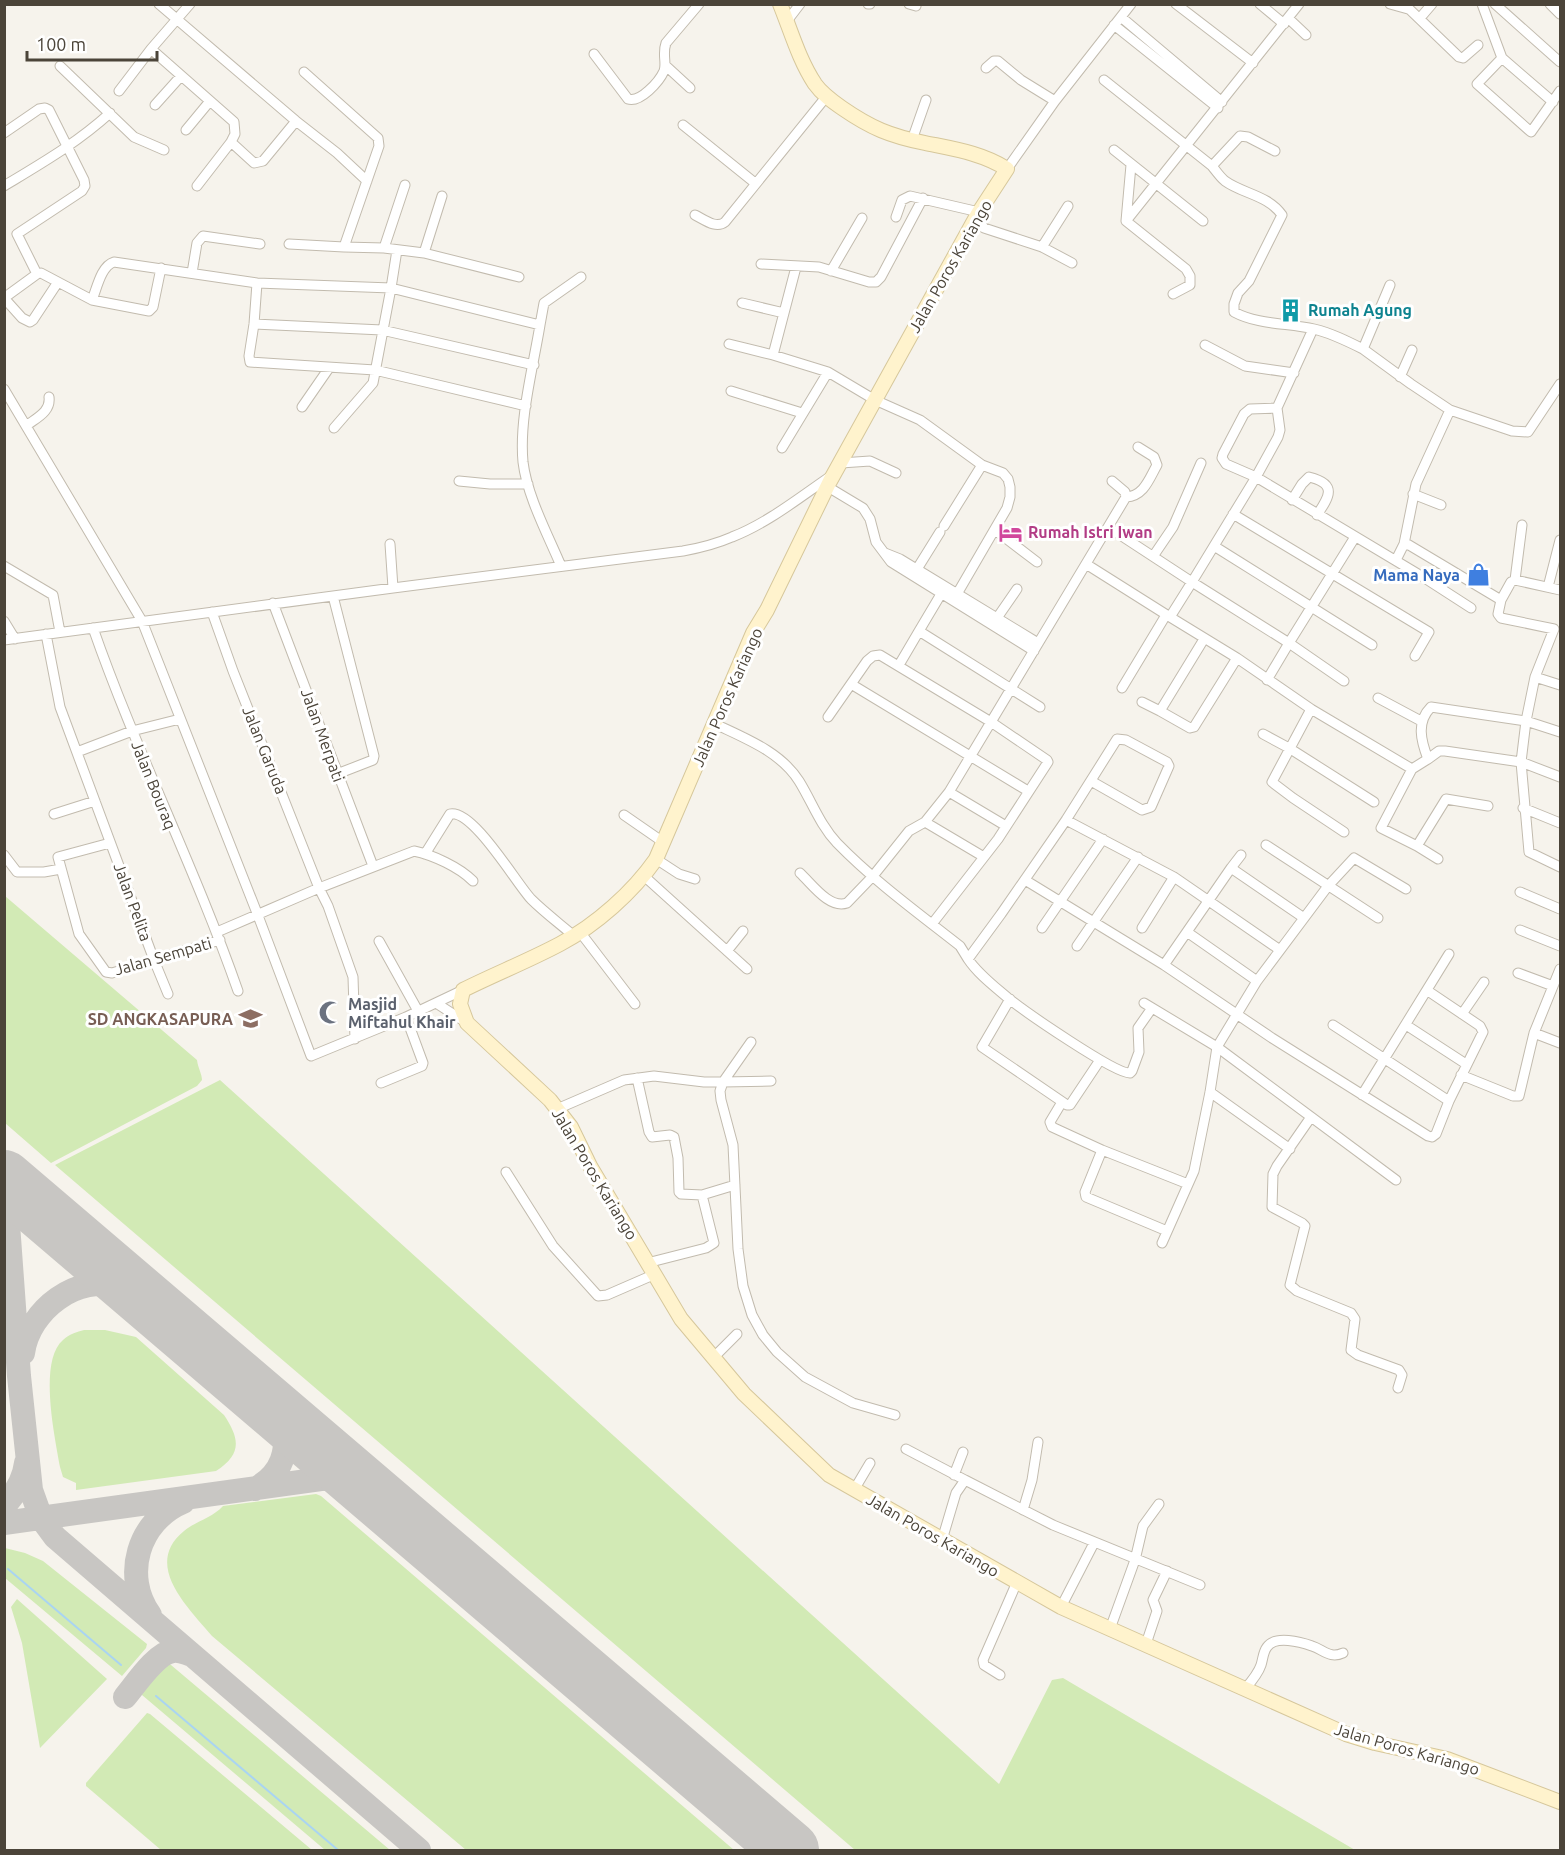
<svg xmlns="http://www.w3.org/2000/svg" width="1565" height="1855" font-family="Ubuntu,sans-serif">
<rect width="100%" height="100%" fill="#f6f3ec"/>
<path fill="#d2eab5" d="M 5,896 L 197,1060 C 198,1068 202,1074 202,1080 L 197,1086 L 51,1163 L 5,1123 Z
M 220,1080 L 999,1784 L 1052,1680 L 1063,1678 L 1355,1850 L 855,1850 L 55,1165 Z
M 84,1330 L 105,1330 L 136,1337 L 224,1415 C 240,1439 242,1454 216,1471 L 76,1490 L 76,1483 L 63,1477 L 60,1467 C 55,1438 38,1361 63,1340 C 69,1334 77,1332 84,1330 Z
M 316,1494 L 321,1496 L 734,1850 L 466,1850 L 212,1636 C 189,1608 142,1565 184,1531 C 196,1521 212,1518 223,1506 Z
M 5,1548 L 25,1553 L 43,1561 L 147,1644 L 146,1648 L 122,1676 L 5,1578 Z
M 17,1599 L 107,1679 L 40,1748 L 22,1643 L 11,1607 Z
M 167,1663 L 171,1665 L 390,1850 L 325,1850 L 142,1695 C 142,1687 159,1666 167,1663 Z
M 147,1713 L 150,1714 L 312,1850 L 161,1850 L 86,1786 L 86,1783 Z"/>
<g fill="none" stroke-linecap="round" stroke-linejoin="round">
<path stroke="#a9d4f2" stroke-width="2" d="M 8,1569 L 121,1665
M 156,1696 L 338,1850"/>
<path stroke="#c8c6c3" stroke-width="24" d="M 4,1199 L 7,1210 L 19,1376 L 31,1490 L 41,1518 L 55,1537 L 419,1850
M 23,1353 C 29,1310 77,1273 121,1287 C 128,1289 136,1294 142,1297
M 255,1489 C 284,1473 287,1451 286,1420
M 4,1506 C 16,1493 24,1480 26,1463
M 4,1523 L 321,1479 C 340,1478 351,1480 367,1489
M 150,1615 C 122,1576 138,1521 183,1502
M 125,1697 C 136,1684 156,1653 173,1651 C 180,1650 185,1653 192,1655"/>
<path stroke="#c8c6c3" stroke-width="58" d="M 4,1179 L 790,1850"/>
<defs>
<path id="minor" d="M 159,4 L 296,121 L 337,153 L 367,181
M 190,4 L 151,49 L 234,122 L 235,134 L 231,142 L 197,186
M 868,4 L 870,4
M 909,4 L 916,6
M 1176,4 L 1253,63
M 1260,4 L 1284,24
M 1390,4 L 1408,9
M 1404,4 L 1459,57 L 1463,58 L 1478,45
M 1482,4 L 1502,58 L 1477,84 L 1531,132 L 1560,91
M 1495,4 L 1560,62
M 1550,4 L 1560,14
M 1121,17 L 1222,102
M 1288,18 L 1306,35
M 1420,18 L 1432,4
M 787,21 L 800,4
M 1114,25 L 1218,108
M 594,54 L 628,99 C 640,103 659,82 664,71 C 667,63 662,54 666,43 L 699,4
M 1502,58 L 1553,102
M 665,65 L 690,88
M 60,66 L 134,137 L 164,150
M 986,68 L 994,61 L 998,61 L 1021,80 L 1055,101
M 1104,80 L 1212,166 C 1216,171 1220,177 1225,181 C 1243,194 1268,195 1282,215 L 1249,281 L 1238,293 L 1234,304 L 1234,312 C 1258,325 1288,323 1314,329 C 1331,333 1347,341 1363,349 L 1390,285
M 119,91 L 151,49
M 155,105 L 181,76
M 683,125 L 755,183
M 186,130 L 210,101
M 4,133 L 39,109 L 45,108 L 49,110 L 84,180 L 85,186 L 82,191 L 17,234 L 37,274
M 912,140 L 926,100
M 231,142 L 254,163 L 263,161 L 296,121
M 1114,150 L 1203,221
M 1212,166 L 1240,136 L 1248,137 L 1275,151
M 1007,169 L 1055,101 L 1131,4
M 4,186 C 42,163 77,143 110,113
M 695,215 C 705,220 716,229 725,222 L 826,97
M 896,217 L 902,200 L 910,196 L 979,212 L 979,222 L 984,228 L 1042,247 L 1072,263
M 1126,221 L 1299,4
M 1126,221 L 1186,269 L 1190,276 L 1190,285 L 1173,294
M 1126,221 L 1131,165
M 289,244 L 344,247 L 379,146 L 378,138 L 304,72
M 344,247 L 384,248 L 424,253 L 519,277
M 1042,247 L 1068,206
M 384,248 L 405,185
M 424,253 L 442,196
M 761,264 L 819,267 L 869,282 L 876,282 L 881,277 L 923,198
M 831,271 L 862,218
M 192,273 L 197,243 L 203,236 L 260,244
M 257,283 L 254,324 L 249,356 L 250,362 L 375,370 L 526,406
M 4,298 L 37,274 L 41,273 L 92,300 C 97,288 101,266 114,262 L 257,283 L 391,288 L 397,250
M 4,298 L 22,318 L 30,322 L 33,320 L 58,282
M 92,300 L 149,311 L 153,307 L 161,268
M 742,303 L 784,313
M 254,324 L 382,330 L 534,365
M 540,325 L 544,303 L 581,277
M 729,344 L 773,355 L 828,372 L 875,400 L 920,420 L 982,465 L 1003,473 L 1008,479 L 1010,487 L 1010,497 L 1007,508 L 957,594
M 1205,345 L 1245,366 L 1294,373
M 1363,349 L 1411,384 L 1450,410 L 1512,431 L 1528,432 L 1560,384
M 773,355 L 796,267
M 1400,377 L 1412,350
M 4,389 L 142,621 L 257,913 L 311,1056 L 406,1017 L 463,990
M 731,391 L 802,413
M 302,407 L 329,368
M 1277,408 L 1250,409 L 1244,414 L 1223,454 L 1222,458 L 1226,464 L 1256,477 L 1423,577 L 1471,608
M 26,426 C 36,418 51,412 49,397
M 334,428 L 373,383 L 391,288 L 540,325 C 533,368 519,419 523,462 C 527,496 548,535 561,566
M 1138,447 L 1154,457 L 1157,465 C 1149,479 1144,496 1126,497 L 1108,527 L 1192,582 L 1256,477 L 1278,437 L 1280,430 L 1277,408 L 1313,329
M 782,448 L 828,372
M 841,463 L 870,461 L 896,473
M 459,481 L 490,484 L 528,484
M 1112,481 L 1125,492 L 1126,497
M 828,487 L 863,508 L 870,519 L 876,542 L 891,562 L 1034,651
M 1413,494 L 1441,505
M 1292,500 L 1302,484 L 1309,477 C 1338,484 1329,497 1317,515
M 1233,514 L 1429,632 L 1415,656
M 944,526 L 982,465
M 995,530 L 1037,562
M 390,544 L 393,588
M 1404,544 L 1416,484 L 1450,410
M 1214,546 L 1372,645
M 885,553 L 900,559 L 1038,643
M 1154,555 L 1173,527 L 1201,463
M 1396,560 L 1404,544 L 1409,545 L 1501,600 L 1511,582 L 1515,580 L 1560,590
M 1086,564 L 1170,617 L 1192,582 L 1289,643 L 1267,680
M 4,566 L 53,595 L 60,632
M 917,569 L 940,532
M 1515,580 L 1522,525
M 1548,587 L 1560,540
M 941,594 L 919,631 L 1040,707
M 333,596 L 374,756 L 373,760 L 337,774
M 1501,600 L 1498,614 L 1501,618 L 1554,629 L 1535,677 L 1560,685
M 273,603 L 373,866
M 212,612 L 233,671 L 319,888 L 217,932
M 1170,617 L 1237,658 L 1311,709 L 1272,782 L 1293,798 L 1344,832
M 997,618 L 1017,589
M 4,621 L 15,639
M 93,628 C 136,751 195,868 238,991
M 46,634 L 60,707 L 154,960 L 168,994
M 1204,639 L 1160,711 L 1190,728 L 1194,727 L 1237,658
M 4,640 L 393,588 L 683,551 C 700,548 716,544 732,537 C 768,523 800,497 831,476
M 899,665 L 919,631
M 1344,681 L 1289,643 L 1355,537
M 851,684 L 1028,791
M 1122,688 L 1166,615
M 1378,698 L 1421,721
M 1142,702 L 1160,711
M 1311,709 L 1412,769 L 1428,759 C 1421,741 1416,722 1431,707 L 1526,721 L 1560,732
M 828,717 L 867,661 L 873,656 L 880,655 L 991,722 L 1047,760 L 1048,762 L 998,839 L 932,924
M 713,723 C 744,738 780,751 799,781 C 812,802 820,825 837,843 C 874,881 918,913 960,946 L 968,959 L 1001,914 L 1066,820 L 1117,739 L 1126,740 L 1167,762 L 1169,766 L 1151,807 L 1142,810 L 1091,781
M 1263,734 L 1289,748 L 1374,802
M 77,752 L 132,731 L 180,719
M 1428,759 L 1439,751 L 1445,751 L 1521,762 L 1526,721 L 1535,677
M 1412,769 L 1381,828 L 1417,846 L 1446,799 L 1488,806
M 1560,777 L 1521,762 L 1529,852 L 1560,867
M 949,792 L 1006,826
M 1523,808 L 1560,823
M 54,814 L 95,801
M 624,815 L 663,842
M 1066,820 L 1174,877 L 1280,950
M 925,822 L 984,857
M 110,843 L 58,857 L 79,934 L 106,972 L 112,973 L 220,940
M 1266,845 L 1378,918
M 1417,846 L 1438,859
M 425,854 L 450,814 C 473,809 516,883 531,899 C 544,912 560,924 574,936
M 4,855 L 17,872 L 44,872 L 61,869
M 656,859 L 679,874 L 695,879
M 1231,868 L 1241,855
M 800,873 C 812,884 829,909 847,903 L 873,876 L 909,831 L 925,822 L 949,792 L 1108,527
M 644,876 L 747,969
M 1025,880 L 1164,965 L 1272,1038 L 1428,1136 L 1432,1137 L 1436,1134 L 1449,1101 L 1483,1032 L 1480,1026 L 1428,991
M 1520,892 L 1560,909
M 1042,928 L 1103,839
M 1142,928 L 1174,877
M 1520,930 L 1560,946
M 580,932 L 635,1004
M 1187,932 L 1257,981
M 379,941 L 418,1011
M 1077,946 L 1138,857
M 727,951 L 743,931
M 968,959 C 978,974 994,986 1008,998 C 1024,1011 1115,1074 1130,1073 L 1132,1071 L 1139,1052 L 1138,1028 L 1152,1008
M 1164,965 L 1231,868 L 1304,918
M 1518,973 L 1553,986
M 1010,999 L 982,1047 L 1067,1105 L 1070,1105 L 1100,1060
M 436,1003 L 467,1023
M 1144,1003 L 1217,1047 L 1396,1180
M 1462,1014 L 1484,982
M 1333,1025 L 1449,1101
M 1406,1025 L 1466,1064
M 1534,1033 L 1560,1043
M 355,1039 L 353,977 L 328,906 L 319,888 L 414,851 C 433,855 459,867 473,881
M 751,1042 L 723,1082 L 771,1081
M 1461,1075 L 1513,1096 L 1519,1096 L 1534,1033 L 1560,969
M 637,1078 L 649,1132 L 652,1137 L 670,1135 L 674,1137 L 678,1158 L 679,1192 L 681,1194 L 702,1195
M 381,1083 L 422,1066 L 423,1063 L 406,1017
M 1210,1092 L 1290,1149
M 1362,1095 L 1449,954
M 1062,1102 L 1050,1122 L 1052,1127 L 1102,1150 L 1188,1184
M 557,1109 L 624,1080 L 654,1076 L 704,1082 L 723,1082 L 720,1091 L 721,1100 L 733,1145 L 738,1249 L 743,1286 L 752,1315 L 763,1335 L 777,1352 L 805,1377 L 853,1403 L 895,1415
M 1311,1117 L 1277,1166 L 1273,1174 L 1272,1207 L 1302,1223 L 1305,1226 L 1290,1285 L 1297,1291 L 1351,1313 L 1355,1319 L 1351,1350 L 1358,1355 L 1399,1370 L 1402,1375 L 1398,1388
M 1102,1150 L 1085,1192 L 1086,1197 L 1167,1231
M 506,1172 L 553,1246 L 598,1296 L 607,1295 L 653,1275
M 1162,1243 L 1194,1171 L 1210,1092 L 1217,1047 L 1257,981 L 1328,886 L 1354,858 L 1406,889
M 647,1263 L 706,1248 L 714,1243 L 702,1195 L 735,1185
M 713,1358 L 737,1334
M 906,1449 L 965,1480
M 954,1475 L 963,1452
M 854,1490 L 870,1463
M 1023,1510 L 1032,1480 L 1038,1442
M 942,1540 L 956,1493 L 965,1480 L 1053,1525 L 1200,1585
M 1061,1607 L 1094,1543
M 1110,1629 L 1135,1560 L 1143,1526 L 1159,1504
M 1146,1644 L 1157,1611 L 1153,1600 L 1167,1571
M 1000,1675 L 984,1665 L 983,1660 L 1017,1582
M 1245,1689 C 1251,1682 1258,1674 1261,1665 C 1263,1659 1263,1652 1267,1647 C 1275,1635 1301,1642 1312,1646 C 1324,1650 1330,1659 1343,1653"/>
<path id="secondary" d="M 780,4 C 791,31 799,60 815,84 C 822,94 832,101 842,108 C 871,128 890,136 925,143 C 954,149 982,153 1007,169 L 979,212 L 830,481 L 767,610 L 753,633 L 656,859 C 633,892 596,925 560,944 C 528,961 495,974 463,990 L 460,1004 L 467,1023 L 550,1100 L 571,1127 L 590,1166 L 681,1319 L 744,1394 L 829,1475 L 1061,1607 L 1346,1734 L 1375,1743 L 1447,1759 L 1560,1802"/>
</defs>
<use href="#minor" stroke="#c2bbae" stroke-width="11"/>
<use href="#secondary" stroke="#d6c79b" stroke-width="16"/>
<use href="#minor" stroke="#fff" stroke-width="9"/>
<use href="#secondary" stroke="#fff3cd" stroke-width="14"/>
</g>
<defs>
<symbol id="building-bare" viewBox="-9 -9 18 18"><path d="M-4-6H4V6H1V3H-1V6H-4ZM-2.5-4.3h1.7v1.8h-1.7ZM.8-4.3h1.7v1.8H.8ZM-2.5-1h1.7V.8h-1.7ZM.8-1h1.7V.8H.8Z" fill="#0f9aa8" stroke="#fff" stroke-width="2.5" paint-order="stroke"/></symbol>
<symbol id="hotel-bare" viewBox="-9 -9 18 18"><path d="M-6-4.5h1.5V1H6V5H4.5V3h-9V5H-6ZM-4 0a1.8 1.8 0 1 1 3.6 0ZM.5 0V-2.5h3Q6-2.5 6 0Z" fill="#d1479c" stroke="#fff" stroke-width="2.5" paint-order="stroke"/></symbol>
<symbol id="shop-bare" viewBox="-9 -9 18 18"><path d="M-5-2.5h2.3a2.7 3.5 0 0 1 5.4 0H5L5.5 6h-11ZM-1.5-2.5h3a1.5 2.3 0 0 0-3 0Z" fill="#3f7fe0" stroke="#fff" stroke-width="2.5" paint-order="stroke"/></symbol>
<symbol id="mosque-bare" viewBox="-9 -9 18 18"><path d="M3.5-4.9A6 6 0 1 0 3.5 4.9A5 5 0 1 1 3.5-4.9Z" fill="#6b7280" stroke="#fff" stroke-width="2.5" paint-order="stroke"/></symbol>
<symbol id="school-bare" viewBox="-9 -9 18 18"><path d="M0-5L7-2L0 1L-7-2ZM-4 1L0 2.5L4 1V4Q0 6-4 4Z" fill="#8d6e63" stroke="#fff" stroke-width="2.5" paint-order="stroke"/></symbol>
</defs>
<g fill-rule="evenodd">
<use href="#building-bare" x="1274" y="294" width="33" height="33"/>
<use href="#hotel-bare" x="994" y="516" width="33" height="33"/>
<use href="#shop-bare" x="1462" y="558" width="33" height="33"/>
<use href="#mosque-bare" x="314" y="996" width="33" height="33"/>
<use href="#school-bare" x="234" y="1002" width="33" height="33"/>
</g>
<g text-anchor="middle" dominant-baseline="central" stroke-width="6" stroke-linejoin="round" paint-order="stroke">
<g font-size="16" fill="#4b4439" stroke="#fff">
<text transform="translate(950 266) rotate(-60)">Jalan Poros Kariango</text>
<text transform="translate(727 697) rotate(-66)">Jalan Poros Kariango</text>
<text transform="translate(323 735) rotate(70)">Jalan Merpati</text>
<text transform="translate(265 750) rotate(68)">Jalan Garuda</text>
<text transform="translate(154 785) rotate(68)">Jalan Bouraq</text>
<text transform="translate(133 902) rotate(70)">Jalan Pelita</text>
<text transform="translate(163 956) rotate(-16)">Jalan Sempati</text>
<text transform="translate(595 1174) rotate(59)">Jalan Poros Kariango</text>
<text transform="translate(933 1535) rotate(30)">Jalan Poros Kariango</text>
<text transform="translate(1407 1749) rotate(16)">Jalan Poros Kariango</text>
</g>
<g font-size="16" font-weight="bold" fill="#0d838f" stroke="#fff" text-anchor="start">
<text x="1308" y="310">Rumah Agung</text>
</g>
<g font-size="16" font-weight="bold" fill="#b23c85" stroke="#fff" text-anchor="start">
<text x="1028" y="532">Rumah Istri Iwan</text>
</g>
<g font-size="16" font-weight="bold" fill="#366cbe" stroke="#fff" text-anchor="end">
<text x="1460" y="575">Mama Naya</text>
</g>
<g font-size="16" font-weight="bold" fill="#5b616d" stroke="#fff" text-anchor="start">
<text x="348" y="1004">Masjid<tspan x="348" dy="18">Miftahul Khair</tspan></text>
</g>
<g font-size="16" font-weight="bold" fill="#785e54" stroke="#fff" text-anchor="end">
<text x="233" y="1019">SD ANGKASAPURA</text>
</g>
</g>
<rect width="1565" height="1855" fill="none" stroke="#4b4439" stroke-width="12"/>
<path d="M27 51v9h130v-9" fill="none" stroke="#4b4439" stroke-width="3"/>
<text x="36" y="51" font-size="18" fill="#4b4439" stroke="#ffffff" stroke-width="4.5" paint-order="stroke">100 m</text>
</svg>
